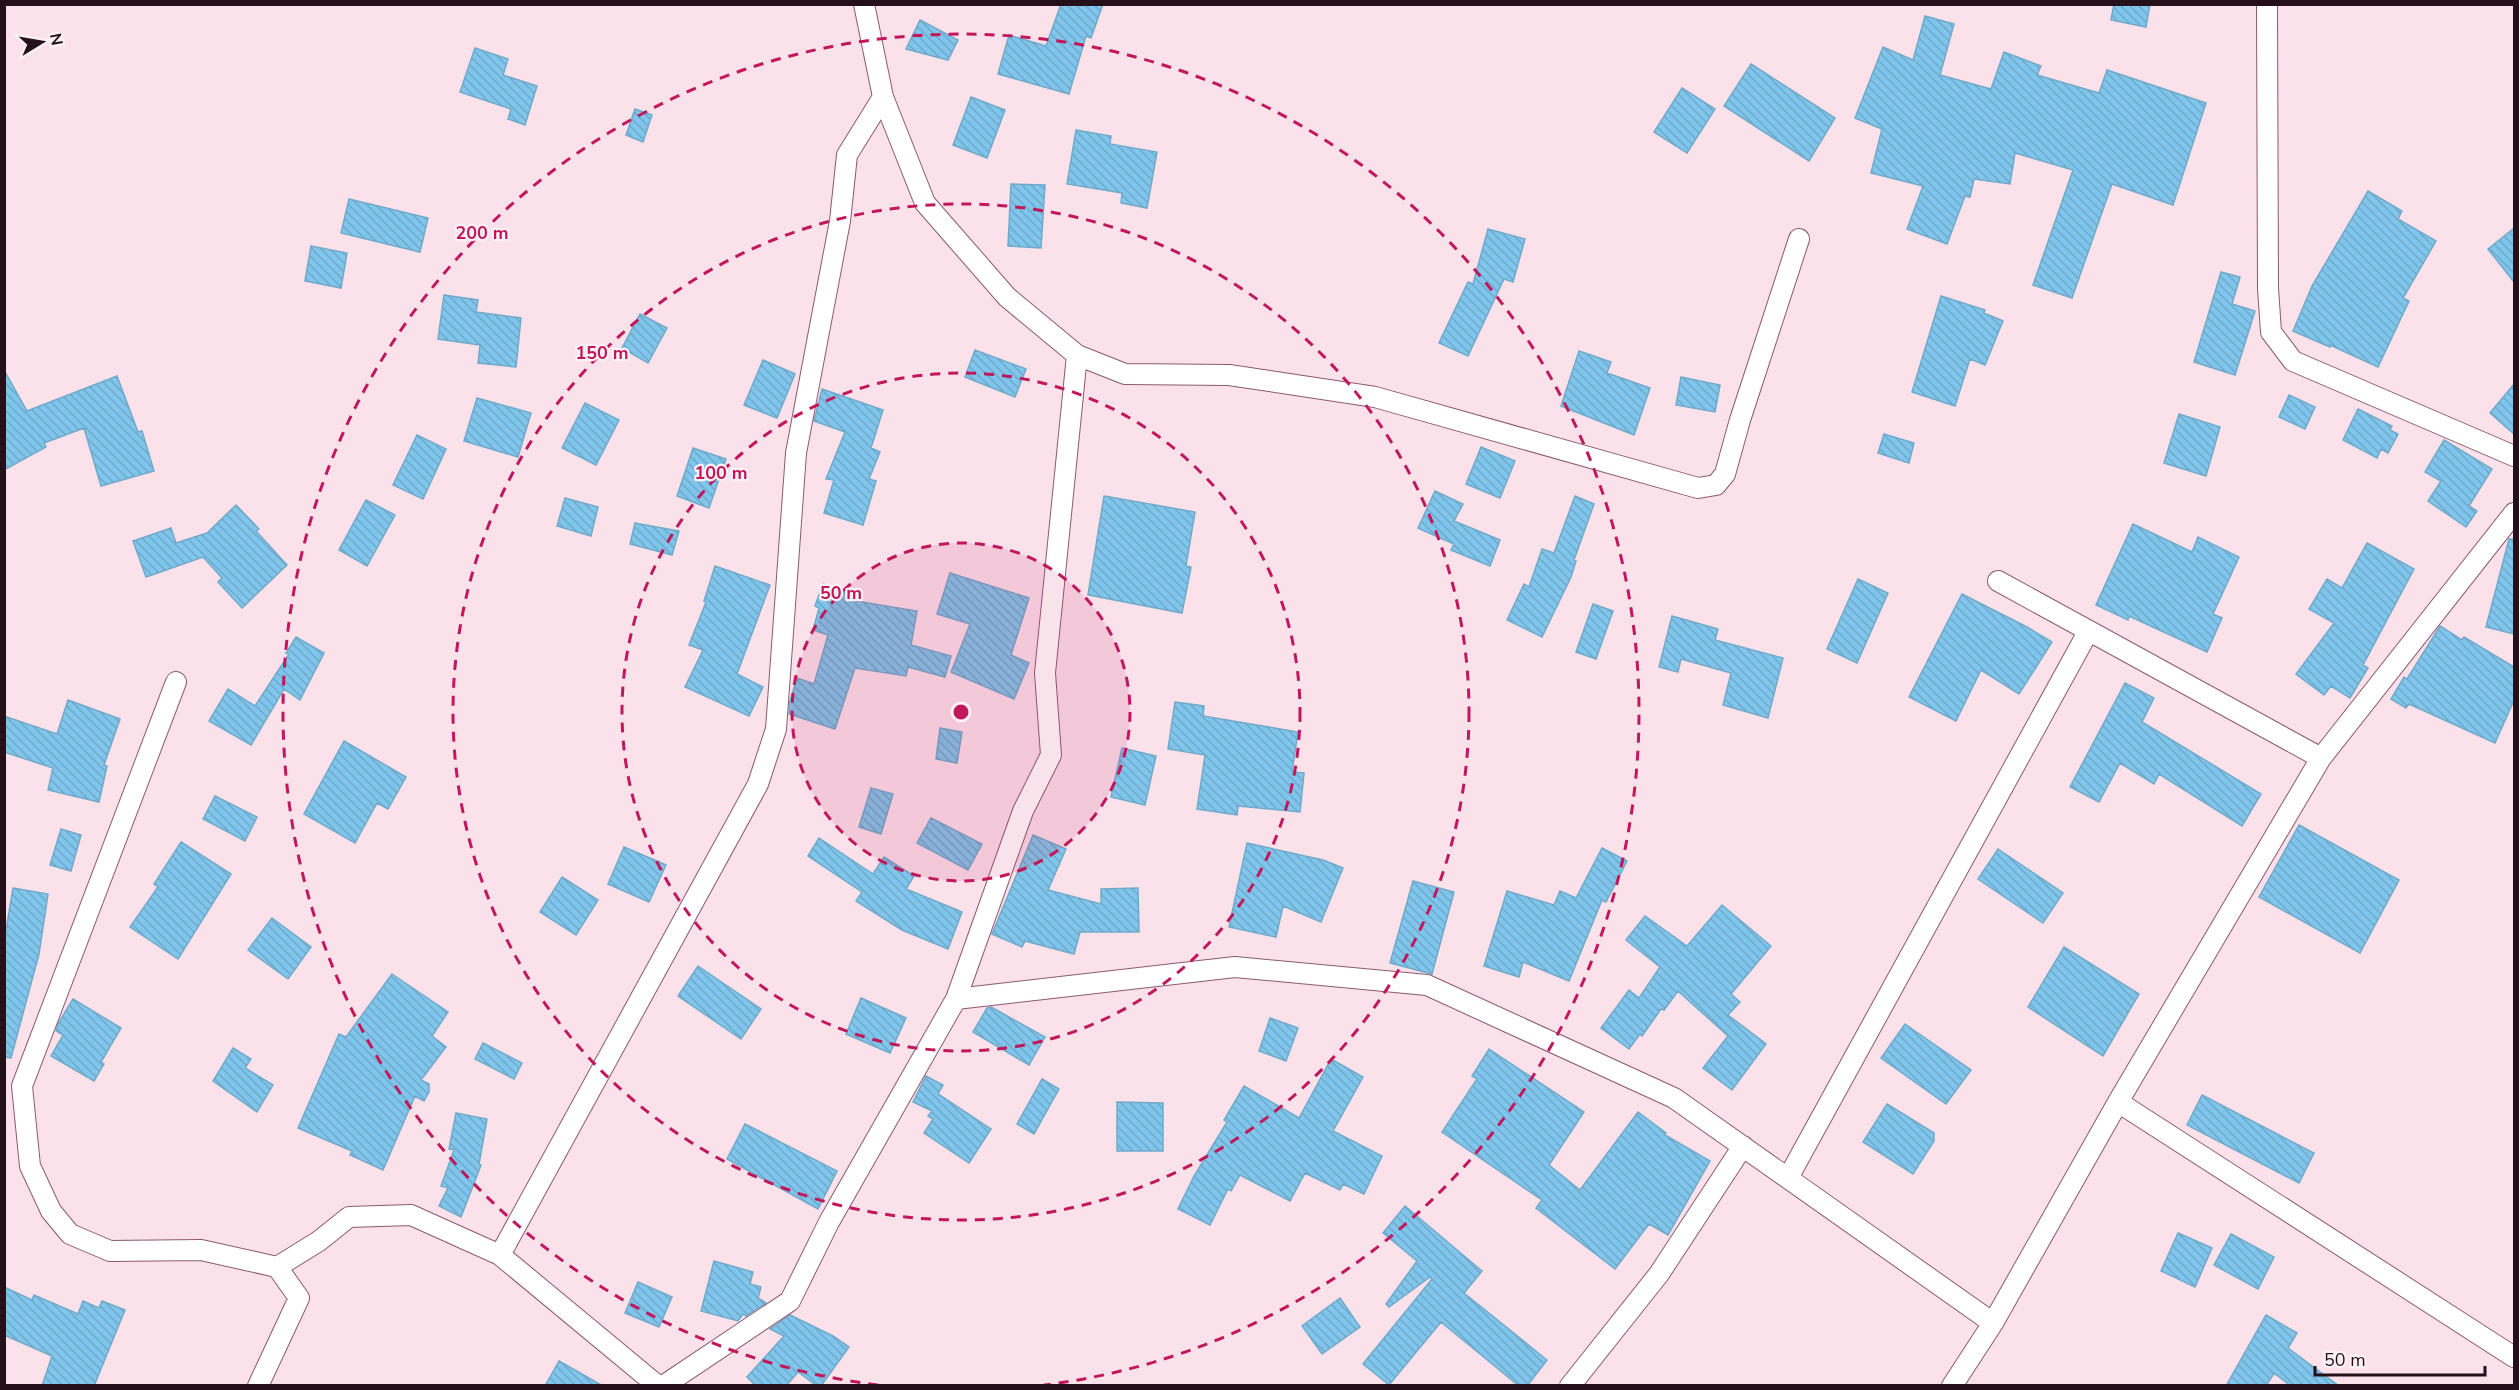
<svg xmlns="http://www.w3.org/2000/svg" width="2519" height="1390" font-family="'Nunito Sans',sans-serif">
<defs>
<pattern id="building-back-hatch" width="6" height="6" patternUnits="userSpaceOnUse" patternTransform="scale(1.5)"><rect width="6" height="6" fill="#80c6ec"/><path d="M-1 5l2 2M0 0l6 6M5-1l2 2" fill="none" stroke="#6ea9ca"/></pattern>
</defs>
<rect width="100%" height="100%" fill="#fae1ea"/>
<path fill="url(#building-back-hatch)" stroke="#71aac9" stroke-width="1.5" d="M 1061,4 L 1103,4 L 1091,38 L 1086,36 L 1069,94 L 998,74 L 1009,35 L 1046,46 Z
M 2114,4 L 2150,4 L 2146,27 L 2111,20 Z
M 1925,16 L 1954,24 L 1940,75 L 1991,89 L 2004,52 L 2041,66 L 2037,75 L 2099,93 L 2107,70 L 2206,103 L 2173,205 L 2112,184 L 2072,298 L 2033,285 L 2073,170 L 2015,153 L 2010,184 L 1974,179 L 1970,197 L 1965,196 L 1947,244 L 1907,229 L 1923,186 L 1871,173 L 1882,129 L 1855,118 L 1883,47 L 1913,60 Z
M 920,20 L 958,40 L 948,60 L 906,49 Z
M 475,48 L 508,59 L 503,75 L 537,86 L 525,125 L 508,119 L 511,109 L 460,92 Z
M 1751,64 L 1835,118 L 1809,161 L 1724,106 Z
M 1682,88 L 1715,109 L 1687,153 L 1654,132 Z
M 971,97 L 1005,110 L 987,158 L 953,145 Z
M 635,109 L 652,115 L 643,142 L 626,135 Z
M 1076,130 L 1111,136 L 1110,144 L 1157,152 L 1147,208 L 1121,203 L 1122,193 L 1067,184 Z
M 1011,184 L 1045,185 L 1041,248 L 1008,246 Z
M 2368,191 L 2402,211 L 2398,219 L 2436,241 L 2403,298 L 2409,301 L 2378,367 L 2330,345 L 2330,347 L 2293,331 L 2312,286 Z
M 349,199 L 428,218 L 420,252 L 341,233 Z
M 2514,228 L 2514,282 L 2488,249 Z
M 1488,229 L 1525,239 L 1513,282 L 1504,279 L 1468,356 L 1439,343 L 1468,282 L 1473,284 Z
M 311,246 L 347,253 L 341,288 L 305,281 Z
M 2221,272 L 2240,277 L 2232,304 L 2255,311 L 2235,375 L 2194,362 Z
M 444,295 L 478,300 L 476,312 L 521,318 L 516,367 L 478,363 L 480,345 L 438,339 Z
M 1941,296 L 1985,310 L 1984,313 L 2003,321 L 1985,365 L 1970,359 L 1955,406 L 1912,392 Z
M 640,314 L 667,328 L 648,363 L 622,348 Z
M 975,350 L 1026,369 L 1015,397 L 965,377 Z
M 1579,351 L 1611,362 L 1607,373 L 1650,388 L 1634,435 L 1561,406 Z
M 763,360 L 795,374 L 777,418 L 744,405 Z
M 4,370 L 27,411 L 117,376 L 138,432 L 142,431 L 154,471 L 101,486 L 84,428 L 44,443 L 46,447 L 4,470 Z
M 1681,377 L 1720,385 L 1715,412 L 1676,405 Z
M 2514,384 L 2514,434 L 2490,413 Z
M 822,389 L 883,410 L 871,448 L 880,452 L 869,479 L 876,481 L 863,525 L 824,513 L 834,480 L 826,479 L 845,432 L 814,421 Z
M 2289,395 L 2315,407 L 2305,429 L 2279,417 Z
M 477,398 L 531,413 L 518,457 L 464,441 Z
M 585,403 L 619,420 L 596,465 L 562,448 Z
M 2358,409 L 2392,426 L 2390,430 L 2398,434 L 2388,453 L 2381,449 L 2377,458 L 2343,440 Z
M 2179,414 L 2220,427 L 2206,476 L 2164,463 Z
M 1884,434 L 1914,443 L 1909,463 L 1878,453 Z
M 417,435 L 446,449 L 423,499 L 393,485 Z
M 2444,440 L 2492,469 L 2469,506 L 2477,511 L 2466,527 L 2428,501 L 2441,481 L 2425,472 Z
M 1481,447 L 1515,461 L 1500,498 L 1466,484 Z
M 693,448 L 726,459 L 709,508 L 677,496 Z
M 1435,491 L 1463,504 L 1454,521 L 1500,540 L 1490,566 L 1451,550 L 1454,544 L 1418,528 Z
M 1104,496 L 1195,512 L 1186,566 L 1191,567 L 1182,613 L 1088,595 Z
M 1575,496 L 1594,504 L 1574,560 L 1576,561 L 1571,577 L 1542,637 L 1507,620 L 1524,584 L 1529,587 L 1542,549 L 1554,553 Z
M 565,498 L 598,507 L 591,536 L 557,526 Z
M 366,500 L 395,515 L 367,566 L 339,550 Z
M 236,505 L 259,529 L 256,531 L 287,565 L 242,608 L 218,582 L 222,578 L 203,557 L 146,577 L 133,541 L 171,528 L 176,543 L 207,533 Z
M 635,523 L 679,531 L 672,555 L 630,544 Z
M 2133,524 L 2192,552 L 2198,537 L 2239,557 L 2213,614 L 2222,618 L 2207,652 L 2129,616 L 2128,620 L 2096,605 Z
M 2509,539 L 2514,539 L 2514,634 L 2486,627 Z
M 2367,543 L 2414,569 L 2363,665 L 2368,668 L 2350,698 L 2331,686 L 2324,695 L 2296,674 L 2334,623 L 2309,609 L 2327,579 L 2342,588 Z
M 715,566 L 770,585 L 737,674 L 763,687 L 749,716 L 685,687 L 703,650 L 689,645 L 706,602 L 704,601 Z
M 950,573 L 1029,598 L 1011,655 L 1029,663 L 1014,699 L 951,672 L 970,624 L 937,614 Z
M 1858,579 L 1888,593 L 1857,663 L 1827,649 Z
M 823,584 L 852,594 L 850,600 L 917,611 L 911,645 L 951,656 L 945,677 L 908,667 L 906,676 L 855,668 L 835,729 L 789,714 L 790,701 L 797,678 L 814,684 L 828,635 L 813,630 L 819,608 L 815,606 Z
M 1962,594 L 2027,627 L 2052,642 L 2019,694 L 1981,670 L 1956,721 L 1909,697 Z
M 1593,604 L 1613,611 L 1596,659 L 1576,652 Z
M 1672,616 L 1718,629 L 1715,640 L 1783,658 L 1768,718 L 1723,705 L 1731,673 L 1681,659 L 1678,672 L 1659,667 Z
M 2440,626 L 2462,640 L 2464,637 L 2514,667 L 2514,700 L 2495,743 L 2409,704 L 2406,708 L 2391,699 L 2404,677 L 2407,679 Z
M 296,637 L 324,653 L 300,700 L 284,689 L 251,745 L 209,721 L 228,689 L 255,706 L 289,654 L 286,653 Z
M 2125,683 L 2154,698 L 2142,722 L 2261,794 L 2242,826 L 2159,774 L 2154,784 L 2120,763 L 2099,802 L 2070,787 Z
M 68,700 L 120,719 L 104,765 L 107,766 L 99,802 L 48,790 L 53,768 L 4,752 L 4,716 L 57,734 Z
M 1175,702 L 1204,706 L 1203,716 L 1298,732 L 1292,772 L 1304,773 L 1300,812 L 1238,806 L 1237,815 L 1197,809 L 1205,755 L 1168,749 Z
M 940,728 L 962,732 L 957,763 L 936,759 Z
M 344,741 L 406,777 L 388,809 L 377,803 L 355,843 L 304,814 Z
M 1122,748 L 1156,756 L 1145,805 L 1111,797 Z
M 871,788 L 893,794 L 881,834 L 859,827 Z
M 215,796 L 257,817 L 245,841 L 203,819 Z
M 931,818 L 982,844 L 968,870 L 917,843 Z
M 2299,825 L 2399,880 L 2360,953 L 2259,897 Z
M 61,829 L 81,835 L 71,871 L 50,865 Z
M 1033,835 L 1066,849 L 1048,890 L 1101,904 L 1101,889 L 1138,888 L 1139,932 L 1080,932 L 1074,954 L 1025,941 L 1022,947 L 992,934 Z
M 819,838 L 873,874 L 884,857 L 914,876 L 906,889 L 962,912 L 948,949 L 902,930 L 856,901 L 862,892 L 808,856 Z
M 181,842 L 231,874 L 178,959 L 130,927 L 158,887 L 154,884 Z
M 1247,843 L 1323,860 L 1343,868 L 1321,922 L 1283,906 L 1276,937 L 1229,927 Z
M 624,847 L 666,865 L 649,902 L 608,884 Z
M 1602,848 L 1627,861 L 1606,902 L 1602,900 L 1569,981 L 1523,962 L 1519,977 L 1484,966 L 1507,891 L 1554,905 L 1560,891 L 1576,898 Z
M 1998,849 L 2063,893 L 2043,923 L 1978,879 Z
M 562,877 L 598,900 L 576,935 L 540,912 Z
M 1413,881 L 1454,892 L 1432,974 L 1390,963 Z
M 13,888 L 48,894 L 39,954 L 11,1058 L 4,1057 L 4,942 Z
M 1722,905 L 1771,946 L 1731,994 L 1740,1002 L 1728,1015 L 1766,1044 L 1732,1090 L 1703,1068 L 1728,1036 L 1678,991 L 1664,1010 L 1661,1009 L 1642,1036 L 1640,1034 L 1629,1049 L 1601,1028 L 1629,990 L 1639,998 L 1660,967 L 1626,940 L 1645,916 L 1687,946 Z
M 272,918 L 311,947 L 288,979 L 248,950 Z
M 2064,947 L 2139,994 L 2103,1056 L 2028,1007 Z
M 698,966 L 761,1009 L 741,1039 L 678,996 Z
M 392,974 L 448,1012 L 432,1036 L 446,1047 L 421,1080 L 429,1084 L 429,1092 L 424,1101 L 415,1096 L 383,1170 L 350,1155 L 352,1151 L 298,1128 L 339,1034 L 346,1037 Z
M 861,998 L 906,1018 L 890,1053 L 846,1034 Z
M 73,999 L 121,1028 L 101,1062 L 104,1064 L 94,1081 L 51,1056 L 63,1035 L 56,1031 L 59,1022 Z
M 991,1007 L 1045,1037 L 1029,1065 L 973,1032 L 987,1008 Z
M 1270,1018 L 1298,1028 L 1286,1061 L 1259,1051 Z
M 1905,1024 L 1971,1070 L 1946,1104 L 1881,1058 Z
M 483,1043 L 522,1063 L 514,1079 L 475,1059 Z
M 233,1048 L 251,1059 L 245,1068 L 273,1085 L 257,1112 L 213,1081 Z
M 1489,1049 L 1584,1112 L 1549,1165 L 1580,1190 L 1638,1112 L 1666,1133 L 1665,1135 L 1710,1161 L 1668,1235 L 1649,1224 L 1615,1269 L 1536,1208 L 1542,1200 L 1442,1132 L 1477,1079 L 1472,1076 Z
M 1331,1059 L 1363,1077 L 1333,1131 L 1382,1156 L 1364,1194 L 1343,1184 L 1340,1190 L 1305,1173 L 1290,1201 L 1240,1175 L 1231,1191 L 1228,1189 L 1210,1225 L 1178,1209 L 1194,1176 L 1227,1122 L 1224,1120 L 1244,1086 L 1299,1118 Z
M 926,1076 L 943,1085 L 938,1094 L 991,1129 L 969,1163 L 924,1133 L 933,1119 L 928,1116 L 932,1111 L 913,1102 Z
M 1042,1079 L 1059,1089 L 1034,1134 L 1017,1124 Z
M 2202,1095 L 2314,1153 L 2299,1183 L 2187,1125 Z
M 1117,1102 L 1163,1103 L 1163,1151 L 1117,1151 Z
M 1887,1104 L 1934,1133 L 1934,1141 L 1913,1174 L 1863,1142 Z
M 456,1113 L 487,1119 L 479,1164 L 481,1165 L 461,1217 L 439,1206 L 448,1188 L 441,1186 L 454,1150 L 449,1149 Z
M 745,1124 L 837,1171 L 818,1209 L 727,1159 Z
M 1405,1206 L 1482,1271 L 1464,1293 L 1547,1360 L 1527,1386 L 1519,1386 L 1441,1322 L 1389,1385 L 1363,1364 L 1432,1279 L 1430,1277 L 1389,1307 L 1386,1304 L 1417,1261 L 1383,1233 Z
M 2178,1233 L 2212,1248 L 2195,1287 L 2161,1271 Z
M 2231,1234 L 2274,1257 L 2258,1289 L 2214,1265 Z
M 714,1261 L 753,1272 L 750,1284 L 761,1287 L 758,1298 L 766,1303 L 746,1316 L 743,1314 L 738,1321 L 701,1311 Z
M 638,1282 L 672,1297 L 659,1327 L 625,1313 Z
M 4,1287 L 32,1300 L 34,1295 L 78,1314 L 83,1301 L 99,1308 L 102,1301 L 125,1310 L 94,1386 L 42,1386 L 52,1356 L 4,1335 Z
M 1340,1298 L 1360,1327 L 1322,1354 L 1302,1326 Z
M 790,1315 L 833,1336 L 849,1347 L 821,1386 L 817,1386 L 798,1372 L 786,1386 L 756,1386 L 747,1377 L 784,1336 L 770,1329 Z
M 2266,1315 L 2297,1333 L 2288,1348 L 2339,1386 L 2291,1386 L 2274,1373 L 2266,1386 L 2226,1386 Z
M 559,1361 L 603,1386 L 545,1386 Z"/>
<g fill="none" stroke-linecap="round" stroke-linejoin="round">
<defs>
<path id="street" d="M 864,4 L 883,97 L 925,203 L 1007,297 L 1077,355 L 1125,374 L 1229,375 L 1375,397 L 1698,488 L 1716,485 L 1725,474 L 1740,420 L 1799,239
M 2267,4 L 2268,288 L 2271,332 L 2293,361 L 2514,456
M 1998,581 L 2321,758
M 176,682 L 22,1086 L 30,1166 L 51,1211 L 70,1234 L 110,1251 L 201,1250 L 277,1267 L 299,1298 L 258,1386
M 956,999 L 1235,967 L 1427,985 L 1674,1098 L 1993,1323
M 2118,1102 L 2514,1357
M 1788,1178 L 2088,632
M 500,1255 L 758,784 L 776,729 L 796,453 L 840,221 L 847,155 L 883,97
M 277,1267 L 319,1241 L 349,1217 L 411,1215 L 500,1255 L 658,1386
M 663,1386 L 790,1301 L 829,1222 L 956,999 L 1023,811 L 1051,755 L 1045,673 L 1077,355
M 1570,1386 L 1659,1274 L 1743,1146
M 1952,1386 L 1993,1323 L 2118,1102 L 2321,758 L 2514,513"/>
</defs>
<use href="#street" stroke="#8e5970" stroke-width="22"/>
<use href="#street" stroke="#fff" stroke-width="20"/>
</g>
<circle cx="961" cy="712" r="169" fill="#c2185b" fill-opacity=".12"/>
<g fill="none" stroke="#c2185b" stroke-width="3" stroke-dasharray="10 8">
<circle cx="961" cy="712" r="169"/>
<circle cx="961" cy="712" r="339"/>
<circle cx="961" cy="712" r="508"/>
<path d="M878 1385A678 678 0 1 1 1044 1385"/>
</g>
<circle cx="961" cy="712" r="9" fill="#c2185b" stroke="#fff2f7" stroke-width="3"/>
<g font-size="18" text-anchor="middle" font-weight="bold" fill="#c2185b" stroke="#fff2f7" stroke-width="4.5" stroke-linejoin="round" paint-order="stroke">
<text x="482" y="239">200 m</text>
<text x="602" y="359">150 m</text>
<text x="721" y="479">100 m</text>
<text x="841" y="599">50 m</text>
</g>
<rect width="2519" height="1390" fill="none" stroke="#241019" stroke-width="12"/>
<g transform="translate(42 42) rotate(79)" stroke="#fff2f7" stroke-width="4.5" paint-order="stroke">
<path d="M0-4.5L10 22L0 15L-10 22Z" fill="#241019"/>
<text y="-9" font-size="16" font-weight="bold" text-anchor="middle" fill="#241019">N</text>
</g>
<path d="M2315 1366v9h170v-9" fill="none" stroke="#241019" stroke-width="3"/>
<text x="2324" y="1366" font-size="18" fill="#241019" stroke="#fff2f7" stroke-width="4.5" paint-order="stroke">50 m</text>
</svg>
